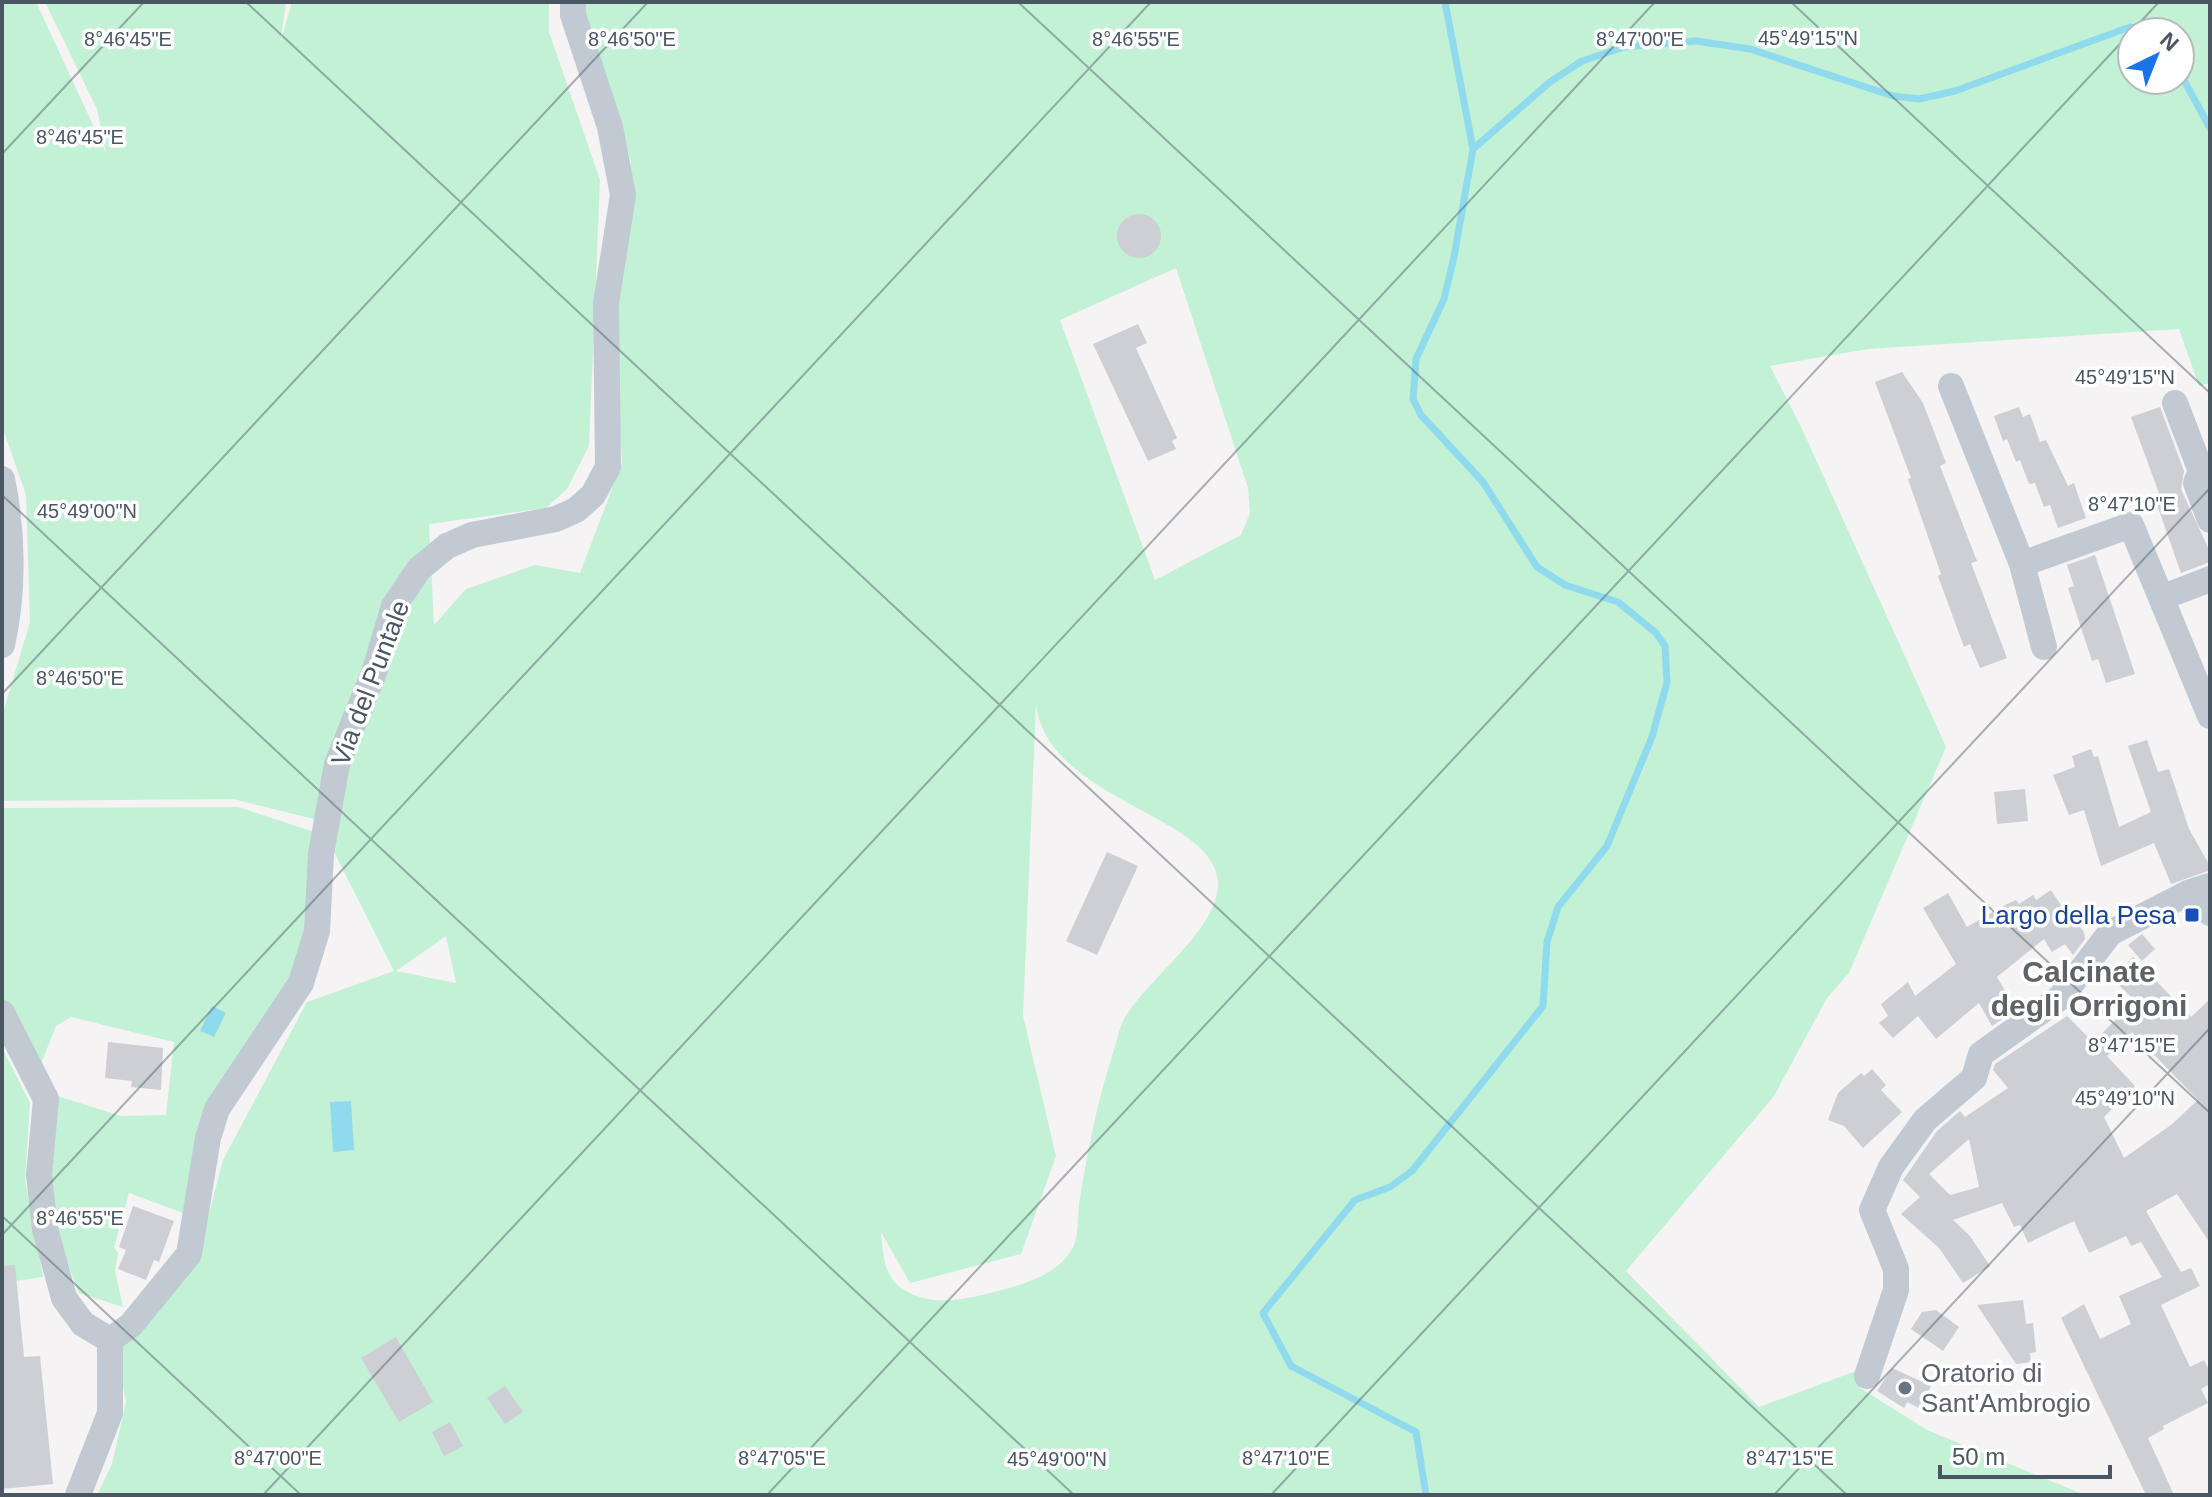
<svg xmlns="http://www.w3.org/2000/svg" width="2212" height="1497" font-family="Helvetica,sans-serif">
<rect width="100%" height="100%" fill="#f5f3f3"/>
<path fill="#c3f1d5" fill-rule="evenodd" d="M 2,2 L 36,2 L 106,153 L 97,109 L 45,2 L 286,2 L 280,44 L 292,2 L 549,2 L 549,32 L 600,180 L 589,446 L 567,489 L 546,508 L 429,524 L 434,625 L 466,589 L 535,565 L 580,573 L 622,463 L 614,337 L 631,161 L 581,2 L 2210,2 L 2210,383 L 2199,386 L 2179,329 L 1868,349 L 1770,366 L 1803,431 L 1946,747 L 1849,973 L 1827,998 L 1774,1096 L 1626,1271 L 1759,1407 L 1856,1371 L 1860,1388 L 1927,1430 L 2085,1495 L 97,1495 L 112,1464 L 126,1402 L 116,1352 L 197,1259 L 223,1160 L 307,1002 L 394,971 L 318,820 L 233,799 L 2,801 L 2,716 L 30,622 L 26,495 L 2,426 ZM 2132,32 L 2180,32 L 2180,80 L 2132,80 ZM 1176,268 L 1248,488 L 1250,513 L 1241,535 L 1155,580 L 1060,320 ZM 1036,704 C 1047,801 1217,815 1218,883 C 1219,930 1145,980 1123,1021 C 1118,1032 1116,1045 1112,1056 C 1097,1103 1088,1149 1080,1198 C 1077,1214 1080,1238 1071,1251 C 1056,1275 1024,1284 998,1291 C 975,1297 944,1305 920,1297 C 885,1286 884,1265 881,1232 L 910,1283 L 1021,1254 L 1056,1156 L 1023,1016 ZM 446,936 L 456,983 L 396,971 Z
M 238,807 L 317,833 L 305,943 L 291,986 L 211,1107 L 186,1214 L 129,1193 L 114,1248 L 118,1252 L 115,1271 L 123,1307 L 79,1293 L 56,1232 L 43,1176 L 54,1095 L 121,1116 L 166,1115 L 174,1042 L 71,1017 L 56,1026 L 40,1066 L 2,996 L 2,808 Z
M 2,1048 L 30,1103 L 25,1180 L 43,1277 L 2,1283 Z"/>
<path fill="#90daee" d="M 212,1006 L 226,1013 L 214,1037 L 200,1031 Z
M 351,1101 L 354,1150 L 333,1152 L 330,1102 Z"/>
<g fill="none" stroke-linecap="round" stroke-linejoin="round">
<path stroke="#90daee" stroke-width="7" d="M 2180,73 L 2210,128
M 1473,149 L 1550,82 L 1582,61 L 1624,47 L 1696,41 L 1750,49 L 1893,96 L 1919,99 L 1955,91 L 2130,27 L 2151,32
M 1426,1495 L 1416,1432 L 1291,1366 L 1263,1313 L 1355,1200 L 1390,1187 L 1412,1171 L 1543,1006 L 1547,942 L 1558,907 L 1607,846 L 1652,737 L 1667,682 L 1665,646 L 1656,633 L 1618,602 L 1565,585 L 1537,567 L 1483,482 L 1421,415 L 1413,399 L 1416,359 L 1444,299 L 1454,257 L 1473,149 L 1445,2"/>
</g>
<path fill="#cdcfd5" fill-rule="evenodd" d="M1117 236a22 22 0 1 1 44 0a22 22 0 1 1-44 0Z
M 1138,324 L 1147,343 L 1136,348 L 1177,438 L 1172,441 L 1176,449 L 1148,461 L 1093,344 Z
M 1902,372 L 1923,403 L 1946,463 L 1940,466 L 1977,561 L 1971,563 L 2007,658 L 1980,668 L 1970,644 L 1964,647 L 1938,576 L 1941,574 L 1908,479 L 1911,478 L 1875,382 Z
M 2019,407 L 2023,417 L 2030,414 L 2040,442 L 2046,440 L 2068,486 L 2074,483 L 2086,518 L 2058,528 L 2050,505 L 2044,507 L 2035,483 L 2029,484 L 2020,460 L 2016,462 L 2007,439 L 2003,441 L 1994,416 Z
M 2160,407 L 2184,471 L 2181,489 L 2210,552 L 2210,562 L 2181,573 L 2154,496 L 2159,493 L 2131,417 Z
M 2095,555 L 2135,674 L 2106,683 L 2098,659 L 2092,661 L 2068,588 L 2074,586 L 2067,565 Z
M 2147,740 L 2158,772 L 2169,769 L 2189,829 L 2210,866 L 2208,871 L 2171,884 L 2154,843 L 2101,866 L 2084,810 L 2069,815 L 2053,775 L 2075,767 L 2072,756 L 2091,749 L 2094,757 L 2098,756 L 2119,827 L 2151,812 L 2128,746 Z
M 2025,789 L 2028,821 L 1997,824 L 1994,792 Z
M 1107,852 L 1138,866 L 1097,955 L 1066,941 Z
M 2051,890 L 2069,917 L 2071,915 L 2084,932 L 2085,939 L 2073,955 L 2065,944 L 2052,952 L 2044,939 L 1997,977 L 2016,1010 L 1992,1026 L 1979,1003 L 1936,1039 L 1918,1016 L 1893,1038 L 1879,1023 L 1888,1016 L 1881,1004 L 1908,982 L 1915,996 L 1956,964 L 1923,908 L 1948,893 L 1967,927 L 2003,906 L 2016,900 L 2019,904 L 2033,895 L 2036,900 Z
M 2142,934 L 2155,949 L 2142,961 L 2128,945 Z
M 2133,957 L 2191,1017 L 2210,999 L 2210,1243 L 2177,1194 L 2146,1211 L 2181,1272 L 2191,1268 L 2200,1286 L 2161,1305 L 2190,1367 L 2204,1360 L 2210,1372 L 2210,1384 L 2201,1389 L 2208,1403 L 2163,1426 L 2164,1429 L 2148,1438 L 2174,1495 L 2146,1495 L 2061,1318 L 2084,1304 L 2100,1339 L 2131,1324 L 2119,1296 L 2162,1277 L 2141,1242 L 2131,1246 L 2126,1236 L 2089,1253 L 2074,1221 L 2028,1243 L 2020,1225 L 2014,1227 L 2002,1203 L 1953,1220 L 1970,1236 L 1990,1266 L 1963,1283 L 1939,1248 L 1901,1214 L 1920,1197 L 1903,1180 L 1937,1131 L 1960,1111 L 1965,1117 L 2008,1088 L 1993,1070 L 1995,1064 L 2067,1016 L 2093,1042 L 2135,1001 L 2112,978 ZM 2132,1032 L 2198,1100 L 2171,1125 L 2124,1158 L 2104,1117 L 2135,1086 L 2107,1056 ZM 1969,1139 L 1979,1187 L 1950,1195 L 1929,1174 Z
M 108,1042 L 163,1048 L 161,1090 L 131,1087 L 132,1081 L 105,1078 Z
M 1872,1069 L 1886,1085 L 1881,1090 L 1902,1112 L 1863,1148 L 1844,1126 L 1828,1120 L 1838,1093 L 1861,1073 L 1864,1076 Z
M 133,1206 L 174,1221 L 159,1262 L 154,1260 L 146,1280 L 118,1269 L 126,1250 L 119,1247 Z
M 15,1265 L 24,1357 L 40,1356 L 53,1484 L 2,1489 L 2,1266 Z
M 2023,1300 L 2026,1324 L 2033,1323 L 2036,1352 L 2030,1353 L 2031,1362 L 2016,1364 L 1977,1305 Z
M 1936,1310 L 1959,1327 L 1943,1351 L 1911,1329 L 1922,1312 Z
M 396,1337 L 433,1402 L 399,1422 L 361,1358 Z
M 1892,1368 L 1931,1386 L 1919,1408 L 1907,1402 L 1904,1408 L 1877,1391 Z
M 505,1386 L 523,1412 L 505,1424 L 487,1398 Z
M 450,1422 L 463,1446 L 444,1456 L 432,1432 Z"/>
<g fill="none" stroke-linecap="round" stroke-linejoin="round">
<path stroke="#c1cad2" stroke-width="26" d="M 1951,386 L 2022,564 L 2131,525 L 2210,716
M 2175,403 L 2201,471 L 2196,483 L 2210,520
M 2,479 C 13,532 14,592 2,645
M 2022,564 L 2044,647
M 2161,598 L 2210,579
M 2196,890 L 2210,913
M 2,1013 L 46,1099 L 39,1175 L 45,1229 L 64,1298 L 83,1324 L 110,1340
M 110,1340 L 131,1325 L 189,1254 L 208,1138 L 217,1109 L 301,983 L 317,931 L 321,854 L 337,764 L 375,670 L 394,606 L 419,569 L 447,546 L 472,535 L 556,519 L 576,510 L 593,495 L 608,467 L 606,303 L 623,195 L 610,127 L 573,15 L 573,2
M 1867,1376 L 1896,1290 L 1896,1269 L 1872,1210 L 1891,1167 L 1925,1120 L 1974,1078 L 1981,1054 L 2061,997 L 2110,933 L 2188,893 L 2210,886
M 78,1495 L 110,1413 L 110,1340"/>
</g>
<path fill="none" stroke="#4a5661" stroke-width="2" stroke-opacity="0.45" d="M 246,2 L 1847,1495M 1018,2 L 2210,1113M 1791,2 L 2210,393M 2,154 L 144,2M 2,495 L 1074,1495M 2,694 L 648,2M 2,1216 L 301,1495M 2,1235 L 1151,2M 263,1495 L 1655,2M 767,1495 L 2159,2M 1271,1495 L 2210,488M 1774,1495 L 2210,1028"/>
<rect fill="#1a4fb4" stroke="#fff" stroke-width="3" x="2184" y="907" width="16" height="16" rx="4"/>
<circle fill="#6b7280" stroke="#fff" stroke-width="3" cx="1905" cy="1388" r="8"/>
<g text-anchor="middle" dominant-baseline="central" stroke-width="7" stroke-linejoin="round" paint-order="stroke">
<g font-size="26" fill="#4a5661" stroke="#fff">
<text transform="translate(370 683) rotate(-69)">Via del Puntale</text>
</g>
<g font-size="26" fill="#164399" stroke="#fff" text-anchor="end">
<text x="2176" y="915">Largo della Pesa</text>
</g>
<g font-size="26" fill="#5b616d" stroke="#fff" text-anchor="start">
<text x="1921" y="1373">Oratorio di<tspan x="1921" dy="30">Sant'Ambrogio</tspan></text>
</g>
<g font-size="30" font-weight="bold" fill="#5f6368" stroke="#fff">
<text x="2089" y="971">Calcinate<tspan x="2089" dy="34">degli Orrigoni</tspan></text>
</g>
</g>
<g font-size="20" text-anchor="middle" fill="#4a5661" stroke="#fff" stroke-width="7" stroke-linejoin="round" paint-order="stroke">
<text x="1808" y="45">45°49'15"N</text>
<text x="128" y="46">8°46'45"E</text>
<text x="632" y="46">8°46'50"E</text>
<text x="1136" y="46">8°46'55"E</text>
<text x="1640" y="46">8°47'00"E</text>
<text x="80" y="144">8°46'45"E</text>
<text x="2125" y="384">45°49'15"N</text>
<text x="2132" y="511">8°47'10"E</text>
<text x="87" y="518">45°49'00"N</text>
<text x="80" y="685">8°46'50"E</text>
<text x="2132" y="1052">8°47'15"E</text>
<text x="2125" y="1105">45°49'10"N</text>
<text x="80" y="1225">8°46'55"E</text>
<text x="278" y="1465">8°47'00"E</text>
<text x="782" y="1465">8°47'05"E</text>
<text x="1286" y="1465">8°47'10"E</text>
<text x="1790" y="1465">8°47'15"E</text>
<text x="1057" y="1466">45°49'00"N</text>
</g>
<rect width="2212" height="1497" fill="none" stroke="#4a5661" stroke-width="8"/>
<g transform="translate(2156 56) rotate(43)"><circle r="38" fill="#ffffff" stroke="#b7bbc0" stroke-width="2"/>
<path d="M0-6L14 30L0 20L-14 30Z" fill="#1a73e8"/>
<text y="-12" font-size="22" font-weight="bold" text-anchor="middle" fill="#4a5661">N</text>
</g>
<path d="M1940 1465v12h170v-12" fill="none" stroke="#4a5661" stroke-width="4"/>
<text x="1952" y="1465" font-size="24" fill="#4a5661" stroke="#ffffff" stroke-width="6" paint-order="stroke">50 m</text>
</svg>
